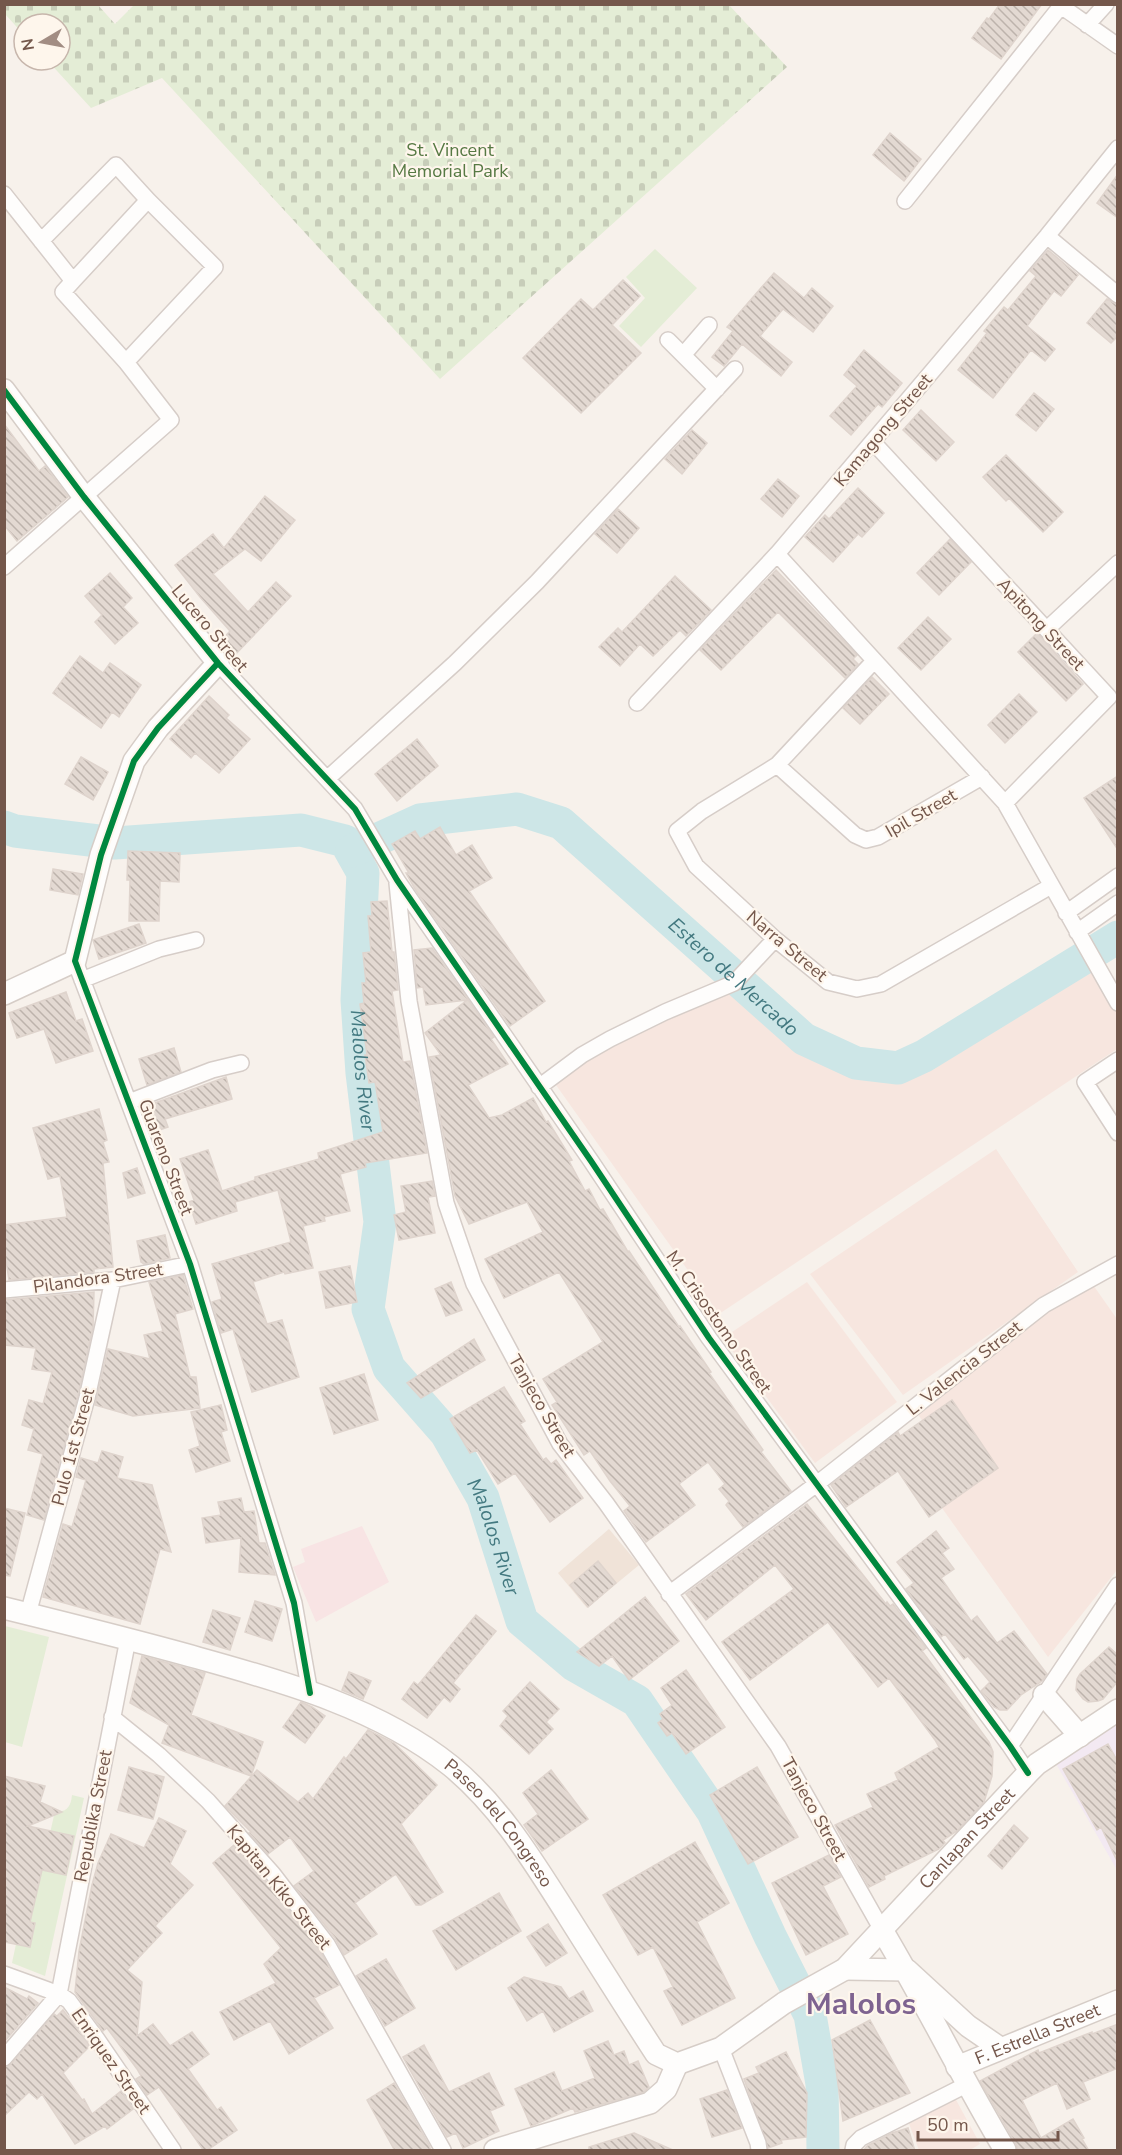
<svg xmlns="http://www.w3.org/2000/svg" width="1122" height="2155" font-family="'Nunito Sans',sans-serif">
<defs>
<pattern id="cemetery-stones" width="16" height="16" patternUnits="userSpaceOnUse" patternTransform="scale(1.5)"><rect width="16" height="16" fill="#e4edd6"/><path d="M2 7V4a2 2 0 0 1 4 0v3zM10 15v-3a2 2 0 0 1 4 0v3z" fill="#c7cdb9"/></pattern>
<pattern id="building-back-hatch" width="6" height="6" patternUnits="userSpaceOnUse" patternTransform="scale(1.5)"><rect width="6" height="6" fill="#e3d9d2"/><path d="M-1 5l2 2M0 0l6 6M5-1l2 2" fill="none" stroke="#bdb3ac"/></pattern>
</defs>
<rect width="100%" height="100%" fill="#f7f1eb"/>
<path fill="#f0e3d8" d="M 609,1529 L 639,1565 L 587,1608 L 558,1573 Z"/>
<path fill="#f7e6df" d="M 1089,945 L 1117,997 L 1117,1049 L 719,1314 L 551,1078 L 686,993 L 725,980 L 815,1058 L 877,1076 L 910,1073 Z
M 996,1149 L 1078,1272 L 903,1395 L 810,1274 Z
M 807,1282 L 897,1402 L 815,1463 L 723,1338 Z
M 1091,1282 L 1117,1319 L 1117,1570 L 1048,1657 L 942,1508 L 963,1481 L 913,1407 Z
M 955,2098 L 980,2144 L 970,2150 L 919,2150 L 908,2121 Z"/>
<path fill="#f3e9f2" d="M 1117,1720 L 1117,1870 L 1055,1762 Z"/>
<path fill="#f8e4e4" d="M 362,1526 L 389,1582 L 316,1622 L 293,1567 L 305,1562 L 301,1549 Z"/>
<path fill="#e4edd6" d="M 655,249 L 697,288 L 641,347 L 619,326 L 645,298 L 626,277 Z
M 5,1626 L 49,1637 L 22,1747 L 5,1742 Z
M 72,1795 L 84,1798 L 45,1976 L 12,1963 L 16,1944 L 30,1946 L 35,1924 L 30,1922 L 55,1811 C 67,1813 71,1806 72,1795 Z"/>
<path fill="url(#cemetery-stones)" d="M 135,4 L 729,5 L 787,67 L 440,379 L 162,78 L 91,108 L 47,60 L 60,60 L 60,24 L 24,24 L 24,35 L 5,14 L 5,5 L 98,5 L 115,24 Z"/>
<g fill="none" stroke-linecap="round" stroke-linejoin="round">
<g stroke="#cde6e7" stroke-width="33">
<path id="s1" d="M 4,827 L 15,831 L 115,843 L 301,830 L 345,841 L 363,873 L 357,1000 L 362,1073 L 380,1222 L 368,1309 L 389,1368 L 446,1433 L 483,1498 L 522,1621 L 574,1665 L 637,1701 L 713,1812 L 770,1936 L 810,2015 L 822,2084 L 823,2150"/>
<path id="s2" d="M 352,851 L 420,820 L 517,809 L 561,823 L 804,1039 L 856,1063 L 898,1068 L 924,1056 L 1118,937"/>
</g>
</g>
<path fill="url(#building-back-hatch)" stroke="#dfd4cd" stroke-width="1.5" d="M 1000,4 L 1042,4 L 1001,59 L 972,38 L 987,18 L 989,19 Z
M 890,133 L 921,159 L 904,181 L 873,155 Z
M 1118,174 L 1118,218 L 1097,203 Z
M 1048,250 L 1078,275 L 1061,296 L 1054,291 L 1027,326 L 1055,349 L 1045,361 L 1031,350 L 993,398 L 958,370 L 987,333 L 984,331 L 1004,307 L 1008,310 L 1036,276 L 1030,271 Z
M 774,273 L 804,298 L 812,288 L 833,306 L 813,332 L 783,309 L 760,336 L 792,362 L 781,376 L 742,344 L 724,366 L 712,357 L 733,331 L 727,327 Z
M 623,280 L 640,296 L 612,325 L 641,353 L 581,413 L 523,358 L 581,299 L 593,310 Z
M 1107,299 L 1118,305 L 1118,336 L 1111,343 L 1087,323 Z
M 864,350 L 902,383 L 882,407 L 878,404 L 851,435 L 830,416 L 857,386 L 844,375 Z
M 1034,393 L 1054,409 L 1036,431 L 1016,415 Z
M 921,410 L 954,442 L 936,461 L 903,430 Z
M 4,424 L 39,471 L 45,466 L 68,497 L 17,541 L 4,525 Z
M 692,430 L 707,443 L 682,474 L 665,459 Z
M 1006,455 L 1063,512 L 1043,532 L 1009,498 L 1006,501 L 983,477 Z
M 778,479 L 799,496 L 782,517 L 761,499 Z
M 858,488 L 884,513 L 862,537 L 858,534 L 833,562 L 805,537 L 825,515 L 829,519 Z
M 265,496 L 295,520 L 261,561 L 245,549 L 213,574 L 248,612 L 276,582 L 291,596 L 234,656 L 220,642 L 230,631 L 200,597 L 175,565 L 213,534 L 224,548 Z
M 618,509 L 639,528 L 617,553 L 595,534 Z
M 950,539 L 971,562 L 939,595 L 917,573 Z
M 776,570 L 857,655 L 853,659 L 858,664 L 845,678 L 778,612 L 721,670 L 700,650 Z
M 110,573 L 132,598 L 123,607 L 138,623 L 115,644 L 95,622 L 102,615 L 85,596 Z
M 675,576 L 711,610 L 686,636 L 680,630 L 653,656 L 640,644 L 620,666 L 599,647 L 618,628 L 622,632 Z
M 928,617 L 951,639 L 921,670 L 898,648 Z
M 1037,633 L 1083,684 L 1066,701 L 1018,652 Z
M 80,656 L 103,673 L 110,663 L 141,685 L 119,717 L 112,712 L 101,728 L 53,693 Z
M 872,677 L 889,694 L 860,724 L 843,708 Z
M 1019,694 L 1037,712 L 1005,743 L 988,725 Z
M 209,696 L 229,715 L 226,718 L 250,739 L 219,773 L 195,753 L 191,758 L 170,739 Z
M 417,739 L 438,766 L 397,801 L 375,774 Z
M 81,757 L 108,772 L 93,800 L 65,784 Z
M 1118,776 L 1118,850 L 1084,798 Z
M 440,827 L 456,855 L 472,845 L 492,878 L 469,891 L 545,1001 L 510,1026 L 415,889 L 406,873 L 409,873 L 392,844 L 415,831 L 420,839 Z
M 128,851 L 180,853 L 179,882 L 160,881 L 159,921 L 129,921 L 130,880 L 127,880 Z
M 53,869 L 83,874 L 78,895 L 50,890 Z
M 387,901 L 392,952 L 394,952 L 398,990 L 392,991 L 403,1062 L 410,1061 L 427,1153 L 365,1163 L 366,1167 L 340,1174 L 350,1211 L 324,1217 L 325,1221 L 303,1226 L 313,1268 L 285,1274 L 284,1272 L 253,1282 L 267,1324 L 282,1320 L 299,1377 L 252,1392 L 233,1329 L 221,1333 L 212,1302 L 222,1299 L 212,1264 L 291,1242 L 278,1190 L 235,1202 L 237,1211 L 196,1224 L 189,1202 L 194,1200 L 180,1159 L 208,1150 L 222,1191 L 255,1180 L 255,1177 L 319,1159 L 318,1153 L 383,1132 L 375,1082 L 369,1083 L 365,1055 L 367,1055 L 360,1004 L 364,1003 L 362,983 L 366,983 L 363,953 L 371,952 L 368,916 L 372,916 L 371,902 Z
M 139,924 L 146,943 L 99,959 L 93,940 Z
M 432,948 L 494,1037 L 491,1039 L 508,1064 L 468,1085 L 489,1118 L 502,1115 L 533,1098 L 546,1122 L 548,1121 L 572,1160 L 569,1161 L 585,1191 L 589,1189 L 600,1210 L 603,1209 L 628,1252 L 629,1251 L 679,1327 L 680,1326 L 711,1372 L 709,1373 L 763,1450 L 761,1452 L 791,1491 L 743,1527 L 726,1505 L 729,1501 L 719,1489 L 725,1484 L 708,1462 L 679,1484 L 695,1505 L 646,1542 L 624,1511 L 630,1506 L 610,1481 L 590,1451 L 584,1455 L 552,1405 L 557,1402 L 543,1379 L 603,1342 L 559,1272 L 504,1298 L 485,1259 L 543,1232 L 527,1202 L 469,1224 L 455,1196 L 429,1057 L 441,1055 L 425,1033 L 467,1000 L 426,1005 L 423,987 L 417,988 L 414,950 Z
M 66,992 L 76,1021 L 82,1019 L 93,1051 L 56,1063 L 44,1029 L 17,1038 L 9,1013 Z
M 174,1048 L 181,1072 L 147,1085 L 139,1059 Z
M 226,1077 L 232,1099 L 165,1119 L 168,1127 L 151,1133 L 141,1108 Z
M 99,1109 L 107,1140 L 103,1142 L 109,1162 L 103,1163 L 113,1267 L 94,1269 L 94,1272 L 9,1280 L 4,1248 L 4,1225 L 67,1217 L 60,1176 L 48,1179 L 33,1128 Z
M 137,1168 L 145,1193 L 128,1198 L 123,1173 Z
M 432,1181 L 435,1196 L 428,1197 L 435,1233 L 399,1240 L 394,1215 L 406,1212 L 401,1186 Z
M 165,1235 L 170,1258 L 144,1264 L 141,1262 L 137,1241 Z
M 350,1266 L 357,1302 L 326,1308 L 319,1272 Z
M 183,1275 L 193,1309 L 175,1314 L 190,1377 L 196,1377 L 200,1408 L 133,1416 L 95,1405 L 108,1349 L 150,1359 L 144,1335 L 163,1331 L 149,1282 Z
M 451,1282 L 462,1310 L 446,1316 L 435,1289 Z
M 94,1292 L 93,1327 L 78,1396 L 44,1520 L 27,1515 L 43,1454 L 28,1450 L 34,1429 L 22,1425 L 29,1400 L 43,1404 L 52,1372 L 32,1369 L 36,1348 L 4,1345 L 4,1300 Z
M 474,1339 L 485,1360 L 421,1398 L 407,1383 Z
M 364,1374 L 378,1420 L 334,1434 L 320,1388 Z
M 504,1387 L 525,1421 L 520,1424 L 543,1460 L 546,1458 L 551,1464 L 556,1460 L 583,1498 L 550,1522 L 515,1473 L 498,1484 L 477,1450 L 470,1453 L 450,1419 Z
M 952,1400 L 998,1468 L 929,1517 L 898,1471 L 846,1507 L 831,1485 L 898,1432 L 900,1436 Z
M 221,1405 L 227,1430 L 221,1432 L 230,1461 L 196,1472 L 189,1450 L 200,1446 L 191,1412 Z
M 102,1451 L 123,1457 L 117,1478 L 152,1485 L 171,1552 L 160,1549 L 140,1624 L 43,1597 L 63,1524 L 72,1527 L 86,1480 L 76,1477 L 81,1458 L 98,1463 Z
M 241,1498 L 244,1512 L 254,1511 L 259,1543 L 265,1543 L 275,1575 L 239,1572 L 241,1538 L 206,1543 L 202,1518 L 221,1515 L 218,1502 Z
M 807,1504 L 886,1604 L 887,1602 L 890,1606 L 893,1604 L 926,1648 L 922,1651 L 989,1742 L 993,1752 L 992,1776 L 984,1802 L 957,1831 L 943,1840 L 945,1843 L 939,1849 L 884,1876 L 885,1879 L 869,1887 L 835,1825 L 873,1807 L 867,1794 L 898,1780 L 895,1773 L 939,1747 L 935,1740 L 889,1678 L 878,1687 L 828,1622 L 750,1680 L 722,1642 L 794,1589 L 775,1565 L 706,1620 L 686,1594 Z
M 4,1508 L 25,1513 L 10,1576 L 4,1575 Z
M 936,1531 L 949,1548 L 942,1553 L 954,1569 L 941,1578 L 971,1621 L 977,1616 L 997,1643 L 1014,1631 L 1047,1674 L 1042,1681 L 1021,1695 L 1007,1710 L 1000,1710 L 994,1707 L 981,1691 L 990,1682 L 968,1656 L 964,1659 L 945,1634 L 941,1637 L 906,1589 L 914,1583 L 897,1562 Z
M 598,1561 L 616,1583 L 588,1607 L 570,1585 Z
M 645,1597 L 679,1641 L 629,1680 L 612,1656 L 599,1666 L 577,1652 Z
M 255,1601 L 282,1609 L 272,1641 L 245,1632 Z
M 213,1610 L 240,1618 L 230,1650 L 203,1642 Z
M 476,1615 L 496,1631 L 453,1683 L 460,1689 L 450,1702 L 444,1697 L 427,1718 L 402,1699 L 414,1682 L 418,1685 Z
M 1109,1647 L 1118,1655 L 1118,1681 L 1103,1699 L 1098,1701 L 1088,1702 L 1083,1699 L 1076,1690 L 1077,1679 L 1080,1674 Z
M 142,1656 L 205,1673 L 191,1715 L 263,1742 L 251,1776 L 162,1743 L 169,1725 L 130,1703 Z
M 686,1670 L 725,1727 L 686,1754 L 672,1733 L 667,1736 L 658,1723 L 663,1719 L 660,1714 L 672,1705 L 661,1688 Z
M 349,1672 L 371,1681 L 363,1699 L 342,1690 Z
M 530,1682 L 559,1709 L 546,1722 L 553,1729 L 529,1754 L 500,1726 L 508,1716 L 503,1711 Z
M 301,1702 L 312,1707 L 325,1716 L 305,1743 L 283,1727 Z
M 368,1730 L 394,1743 L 437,1785 L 401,1824 L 443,1892 L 421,1905 L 416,1905 L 396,1874 L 355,1903 L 377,1934 L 344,1955 L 335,1938 L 294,1886 L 314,1871 L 290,1837 L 268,1854 L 249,1833 L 251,1832 L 225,1806 L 257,1770 L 298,1802 L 308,1793 L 313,1799 L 344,1757 L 346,1759 Z
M 1108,1744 L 1118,1762 L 1118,1863 L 1101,1827 L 1097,1830 L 1063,1769 Z
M 129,1767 L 164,1777 L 153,1819 L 118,1810 Z
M 757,1767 L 798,1837 L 748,1864 L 710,1795 Z
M 551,1770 L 588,1819 L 542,1851 L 524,1825 L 538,1814 L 523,1793 Z
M 4,1776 L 45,1786 L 40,1802 L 62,1812 L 28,1826 L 74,1836 L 66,1875 L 42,1870 L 30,1922 L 35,1923 L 30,1947 L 4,1942 Z
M 159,1818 L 186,1831 L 170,1864 L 193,1885 L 155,1926 L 162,1933 L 127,1970 L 142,1982 L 137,2036 L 153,2024 L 170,2046 L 192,2032 L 209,2054 L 188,2069 L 217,2110 L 221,2107 L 237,2130 L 206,2151 L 204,2151 L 159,2087 L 147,2095 L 136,2079 L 141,2076 L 137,2069 L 107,2028 L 103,2031 L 75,1992 L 79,1951 L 92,1885 L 98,1863 L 111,1834 L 144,1848 Z
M 1014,1825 L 1028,1838 L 1002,1869 L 988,1856 Z
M 695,1842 L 729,1903 L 697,1922 L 735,1998 L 682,2025 L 664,1991 L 673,1987 L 653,1947 L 638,1955 L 603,1895 Z
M 234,1845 L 262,1876 L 319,1949 L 339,1985 L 314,1998 L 333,2028 L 289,2054 L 270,2021 L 234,2040 L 220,2012 L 276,1983 L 264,1964 L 281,1948 L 213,1863 Z
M 829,1855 L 841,1877 L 823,1886 L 848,1934 L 806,1955 L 772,1883 Z
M 499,1893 L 521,1931 L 456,1970 L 433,1931 Z
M 548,1924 L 567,1953 L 546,1966 L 527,1937 Z
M 386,1959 L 415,2008 L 385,2026 L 356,1976 Z
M 524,1977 L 561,1987 L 569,1999 L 583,1991 L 593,2011 L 554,2032 L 543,2011 L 527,2021 L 508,1988 Z
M 4,1987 L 27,1999 L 29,1996 L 38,2003 L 4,2042 Z
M 63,2010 L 90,2046 L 63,2073 L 82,2100 L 84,2099 L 92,2114 L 121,2091 L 133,2109 L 107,2129 L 105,2126 L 75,2144 L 42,2094 L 37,2099 L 29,2092 L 4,2116 L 4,2067 L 11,2064 L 54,2014 L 57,2016 Z
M 870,2020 L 910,2093 L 843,2121 L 832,2040 Z
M 1118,2024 L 1118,2068 L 1083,2082 L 1090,2099 L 1067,2109 L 1057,2083 L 1022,2100 L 1041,2138 L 1073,2119 L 1084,2138 L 1082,2139 L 1089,2151 L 1018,2151 L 1016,2144 L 980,2081 L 1038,2050 L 1039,2053 L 1092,2032 L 1092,2034 Z
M 608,2041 L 614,2055 L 624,2051 L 629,2065 L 638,2061 L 649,2087 L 644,2092 L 575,2112 L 573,2108 L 531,2126 L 515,2089 L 554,2072 L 562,2091 L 595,2078 L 584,2051 Z
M 424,2045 L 449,2092 L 489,2073 L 504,2105 L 490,2111 L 499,2131 L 463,2148 L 456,2133 L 447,2137 L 403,2057 Z
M 786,2052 L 807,2093 L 806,2137 L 781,2140 L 782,2143 L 768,2148 L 744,2079 L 759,2073 L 756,2067 Z
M 394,2083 L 429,2145 L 431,2151 L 395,2151 L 367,2100 Z
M 727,2090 L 742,2128 L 712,2137 L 700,2099 Z
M 908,2128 L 915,2151 L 863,2151 L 867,2146 L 892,2133 Z
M 634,2133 L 675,2151 L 589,2151 L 589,2147 Z"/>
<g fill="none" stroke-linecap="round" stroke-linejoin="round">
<defs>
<path id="street" d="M 1087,25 L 1106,4
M 4,194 L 73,281 L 148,200 L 116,165 L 41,241
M 905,201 L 1061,6 L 1118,46
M 1047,236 L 1118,295
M 668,340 L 717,389
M 684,354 L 709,325
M 126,362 L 215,267 L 148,200
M 873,442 L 1109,697 L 1005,803
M 777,554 L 1005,803 L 1118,1003
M 4,567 L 171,420 L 126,362 L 63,292 L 73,281
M 1047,629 L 1118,563
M 874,661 L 777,765 L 702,811 L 677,831 L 696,866 L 775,939 L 828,982 L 857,989 L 881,984 L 1051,886
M 218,663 L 355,809 L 397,880 L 591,1161 L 709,1338 L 1010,1746 L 1028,1773
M 637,703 L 777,554 L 1047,236 L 1118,148
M 777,765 L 855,835 L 866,840 L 878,837 L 982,777
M 328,778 L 455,663 L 537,582 L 735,369
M 397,883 L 409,1001 L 446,1203 L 474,1284 L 560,1444 L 606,1503 L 778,1746 L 882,1930
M 1066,913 L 1118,876
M 1077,932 L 1118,903
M 75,961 L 190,1264 L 294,1603 L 310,1693
M 82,980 L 159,949 L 196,940
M 1118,1060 L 1085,1082 L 1118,1133
M 539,1087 L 582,1055 L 610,1039 L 665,1012 L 734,983 L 775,939
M 129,1102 L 212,1070 L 241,1063
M 4,1290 L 113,1280 L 190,1264
M 669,1594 L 818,1483 L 1044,1305 L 1118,1264
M 28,1614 L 87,1398 L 113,1280
M 112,1717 L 159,1755 L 208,1801 L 273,1874 L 327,1944 L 443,2150
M 1010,1746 L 1118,1585
M 4,1974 L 59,1994 L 69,2001 L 97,2039 L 173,2150
M 721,2048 L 758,2143 L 759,2150
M 4,2058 L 59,1994 L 128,1639
M 853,2150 L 854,2145 L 861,2138 L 966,2085"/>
<g id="secondary">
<path d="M 4,390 L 84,497 L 218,663 L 158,728 L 134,761 L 101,855 L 75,961 L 4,994"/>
<path id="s3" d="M 4,1608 C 69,1624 134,1640 198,1658 C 285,1682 380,1709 451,1766 C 501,1807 534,1863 568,1916 C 597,1962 626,2008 656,2054 L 677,2064 L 721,2048 L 784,2003 L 845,1969 L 1028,1773 L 1037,1764 L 1118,1710"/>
<path d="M 1044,1695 L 1080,1736"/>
<path d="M 882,1930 C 925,2002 962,2078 1005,2150"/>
<path d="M 845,1969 L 907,1970 L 968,2026 L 1000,2048"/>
<path id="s4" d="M 957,2067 L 1118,2001"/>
<path d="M 495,2150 L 650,2103 L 666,2089 L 677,2064"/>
</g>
</defs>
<use href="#street" stroke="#d6cdc8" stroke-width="18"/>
<use href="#secondary" stroke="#d6cdc7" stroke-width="24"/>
<use href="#street" stroke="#fefdfc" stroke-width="15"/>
<use href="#secondary" stroke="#fefdfc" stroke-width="21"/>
<defs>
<path id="cycleway" d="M 4,390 L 84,497 L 218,663 L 355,809 L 397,880 L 591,1161 L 709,1338 L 1010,1746 L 1028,1773
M 218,663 L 158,728 L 134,761 L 101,855 L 75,961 L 190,1264 L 294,1603 L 310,1693"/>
</defs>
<use href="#cycleway" stroke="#fef6ec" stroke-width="10"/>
<use href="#cycleway" stroke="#00873e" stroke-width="6"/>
</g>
<g text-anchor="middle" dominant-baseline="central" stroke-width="4.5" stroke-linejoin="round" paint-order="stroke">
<g font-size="18" fill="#567943" stroke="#fef6ec">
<text x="450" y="150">St. Vincent<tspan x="450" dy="21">Memorial Park</tspan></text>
</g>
<g font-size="18" fill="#74574b" stroke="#fef6ec">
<text transform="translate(883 430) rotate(-50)">Kamagong Street</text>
<text transform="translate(1041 624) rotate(47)">Apitong Street</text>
<text transform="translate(210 628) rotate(50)">Lucero Street</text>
<text transform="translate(921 813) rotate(-30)">Ipil Street</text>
<text transform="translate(787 946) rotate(40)">Narra Street</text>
<text transform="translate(166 1157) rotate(69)">Guareno Street</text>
<text transform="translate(98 1278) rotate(-8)">Pilandora Street</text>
<text transform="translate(719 1322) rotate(55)">M. Crisostomo Street</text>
<text transform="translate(964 1368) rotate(-38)">L. Valencia Street</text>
<text transform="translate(542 1406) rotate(60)">Tanjeco Street</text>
<text transform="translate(73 1447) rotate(-75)">Pulo 1st Street</text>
<text transform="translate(814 1809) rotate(61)">Tanjeco Street</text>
<text transform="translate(93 1816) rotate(-79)">Republika Street</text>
<text stroke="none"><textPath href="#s3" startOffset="552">Paseo del Congreso</textPath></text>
<text stroke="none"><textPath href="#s3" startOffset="1228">Canlapan Street</textPath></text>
<text transform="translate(279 1887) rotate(51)">Kapitan Kiko Street</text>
<text stroke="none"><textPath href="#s4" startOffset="87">F. Estrella Street</textPath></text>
<text transform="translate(111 2061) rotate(55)">Enriquez Street</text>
</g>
<g font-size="20" font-style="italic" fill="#437980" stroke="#fef6ec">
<text stroke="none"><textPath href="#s2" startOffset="450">Estero de Mercado</textPath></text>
<text stroke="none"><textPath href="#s1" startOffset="579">Malolos River</textPath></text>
<text stroke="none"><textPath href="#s1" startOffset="1083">Malolos River</textPath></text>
</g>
<g font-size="30" font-weight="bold" fill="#7e6390" stroke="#fef6ec">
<text x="861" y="2004">Malolos</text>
</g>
</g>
<rect width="1122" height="2155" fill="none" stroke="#74574b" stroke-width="12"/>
<g transform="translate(42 42) rotate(260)"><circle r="28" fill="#fef6ec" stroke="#c7b6ac" stroke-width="1.5"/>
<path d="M0-4.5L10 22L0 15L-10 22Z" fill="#a28d83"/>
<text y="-9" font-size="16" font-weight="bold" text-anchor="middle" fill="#74574b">N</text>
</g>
<path d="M918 2131v9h140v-9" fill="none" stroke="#74574b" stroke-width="3"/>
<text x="927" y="2131" font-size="18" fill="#74574b" stroke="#fef6ec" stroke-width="4.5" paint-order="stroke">50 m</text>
</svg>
